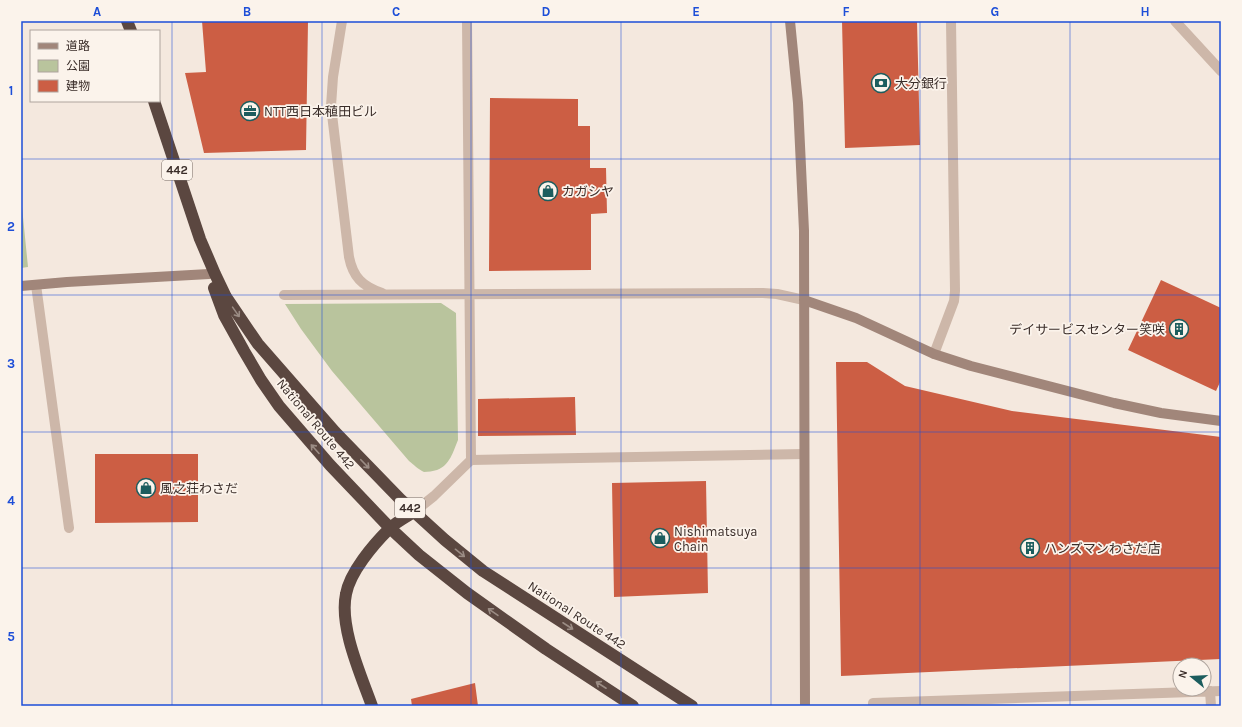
<svg xmlns="http://www.w3.org/2000/svg" width="1242" height="727" font-family="Karla,'Noto Sans JP',sans-serif">
<rect width="100%" height="100%" fill="#f4e8de"/>
<path fill="#b9c49d" d="M 21,197 L 28,267 L 21,268 Z
M 441,303 L 456,313 L 458,440 C 453,452 450,465 437,470 C 433,471 428,472 424,472 C 419,470 413,464 409,461 L 332,371 L 301,329 L 285,304 Z"/>
<path fill="#cc5e44" d="M 202,21 L 308,21 L 306,150 L 204,153 L 185,73 L 206,72 Z
M 842,21 L 917,21 L 920,145 L 845,148 Z
M 490,98 L 578,99 L 578,126 L 590,126 L 590,168 L 606,168 L 607,213 L 591,214 L 591,270 L 489,271 Z
M 1161,280 L 1221,308 L 1221,380 L 1216,391 L 1128,350 Z
M 836,362 L 867,362 L 905,386 L 1012,411 L 1221,437 L 1221,659 L 841,676 Z
M 575,397 L 576,435 L 478,436 L 478,399 Z
M 95,454 L 198,454 L 198,522 L 95,523 Z
M 706,481 L 708,593 L 614,597 L 612,483 Z
M 475,683 L 478,706 L 412,706 L 411,699 Z"/>
<g fill="none" stroke-linecap="round" stroke-linejoin="round">
<path stroke="#cdb7a9" stroke-width="10" d="M 1210,691 L 1211,706
M 873,706 L 873,703 L 1221,691"/>
<path stroke="#cdb7a9" stroke-width="10" d="M 342,21 L 333,77 L 331,106 L 349,257 C 353,277 362,286 382,293
M 467,21 L 471,460
M 1175,21 L 1221,71
M 36,285 L 69,528
M 284,295 L 763,293 L 777,294 L 804,300
M 934,354 L 954,301 L 955,291 L 951,21
M 414,512 L 434,496 L 471,460 L 804,454"/>
<path stroke="#a1867a" stroke-width="10" d="M 790,21 L 798,103 L 804,231 L 805,706
M 21,286 L 67,282 L 209,274
M 804,300 L 856,318 L 934,354 L 971,366 L 1114,403 L 1161,413 L 1221,421"/>
<path stroke="#5b4740" stroke-width="12" d="M 127,21 L 131,31
M 154,101 L 200,239 L 215,274 L 226,297 L 258,344 L 335,432 L 400,499 L 445,540 L 483,571 L 692,706
M 214,288 L 224,315 L 244,351 L 261,380 L 279,406 L 330,465 L 390,528 L 419,555 L 467,593 L 546,649 L 633,706
M 372,706 C 361,675 339,627 346,594 C 350,572 373,545 389,529 C 396,522 406,517 414,512"/>
</g>
<defs><path id="oneway-shaft" d="M-6 0H5M1.5-3L5.5 0L1.5 3" fill="none" stroke-width="1.6" stroke-linecap="round" stroke-linejoin="round"/></defs>
<g stroke="#9b8c84">
<use href="#oneway-shaft" transform="translate(236 312) rotate(55)"/>
<use href="#oneway-shaft" transform="translate(315 449) rotate(-132)"/>
<use href="#oneway-shaft" transform="translate(365 464) rotate(46)"/>
<use href="#oneway-shaft" transform="translate(460 553) rotate(39)"/>
<use href="#oneway-shaft" transform="translate(493 612) rotate(-145)"/>
<use href="#oneway-shaft" transform="translate(568 626) rotate(33)"/>
<use href="#oneway-shaft" transform="translate(601 685) rotate(-147)"/>
</g>
<path fill="none" stroke="#1d4ed8" stroke-width="1" stroke-opacity="0.55" d="M 172,21 L 172,706M 322,21 L 322,706M 471,21 L 471,706M 621,21 L 621,706M 771,21 L 771,706M 920,21 L 920,706M 1070,21 L 1070,706M 21,159 L 1221,159M 21,295 L 1221,295M 21,432 L 1221,432M 21,568 L 1221,568"/>
<defs>
<symbol id="bank-ring" viewBox="-11 -11 22 22"><circle r="9.5" fill="#fbf3eb" stroke="#1c5d5e" stroke-width="1.5"/><path d="M-6-4H6V4H-6ZM0-2.3a2.3 2.3 0 1 0 0 4.6a2.3 2.3 0 1 0 0-4.6Z" fill="#1c5d5e"/></symbol>
<symbol id="office-ring" viewBox="-11 -11 22 22"><circle r="9.5" fill="#fbf3eb" stroke="#1c5d5e" stroke-width="1.5"/><path d="M-6-3h4V-5.5h4V-3h4V5H-6ZM-1-4.5V-3h2v-1.5ZM-6 0V1H6V0Z" fill="#1c5d5e"/></symbol>
<symbol id="shop-ring" viewBox="-11 -11 22 22"><circle r="9.5" fill="#fbf3eb" stroke="#1c5d5e" stroke-width="1.5"/><path d="M-5-2.5h2.3a2.7 3.5 0 0 1 5.4 0H5L5.5 6h-11ZM-1.5-2.5h3a1.5 2.3 0 0 0-3 0Z" fill="#1c5d5e"/></symbol>
<symbol id="building-ring" viewBox="-11 -11 22 22"><circle r="9.5" fill="#fbf3eb" stroke="#1c5d5e" stroke-width="1.5"/><path d="M-4-6H4V6H1V3H-1V6H-4ZM-2.5-4.3h1.7v1.8h-1.7ZM.8-4.3h1.7v1.8H.8ZM-2.5-1h1.7V.8h-1.7ZM.8-1h1.7V.8H.8Z" fill="#1c5d5e"/></symbol>
</defs>
<g fill-rule="evenodd">
<use href="#bank-ring" x="870" y="72" width="22" height="22"/>
<use href="#office-ring" x="239" y="100" width="22" height="22"/>
<use href="#shop-ring" x="537" y="180" width="22" height="22"/>
<use href="#building-ring" x="1168" y="318" width="22" height="22"/>
<use href="#shop-ring" x="135" y="477" width="22" height="22"/>
<use href="#shop-ring" x="649" y="527" width="22" height="22"/>
<use href="#building-ring" x="1019" y="537" width="22" height="22"/>
</g>
<g text-anchor="middle" dominant-baseline="central" stroke-width="3.5" stroke-linejoin="round" paint-order="stroke">
<g fill="#fbf3eb" stroke="#746863" stroke-width="1">
<rect x="162" y="160" width="30" height="20" rx="3"/>
<rect x="395" y="498" width="30" height="20" rx="3"/>
</g>
<g font-size="12" font-weight="bold" fill="#3a2d29">
<text x="177" y="170">442</text>
<text x="410" y="508">442</text>
</g>
<g font-size="13" fill="#3a2d29" stroke="#fbf3eb" text-anchor="start">
<text x="895" y="83">大分銀行</text>
<text x="264" y="111">NTT西日本稙田ビル</text>
<text x="562" y="191">カガシヤ</text>
<text x="1165" y="329" text-anchor="end">デイサービスセンター笑咲</text>
<text x="160" y="488">風之荘わさだ</text>
<text x="674" y="531">Nishimatsuya<tspan x="674" dy="15">Chain</tspan></text>
<text x="1044" y="548">ハンズマンわさだ店</text>
</g>
<g font-size="13" fill="#3a2d29" stroke="#fbf3eb">
<text transform="translate(316 424) rotate(50)">National Route 442</text>
<text transform="translate(577 615) rotate(33)">National Route 442</text>
</g>
</g>
<rect width="1242" height="727" fill="none" stroke="#fbf3eb" stroke-width="44"/>
<rect x="30" y="30" width="130" height="72" fill="#fbf3eb" stroke="#aea49d"/>
<rect x="38" y="43" width="20" height="6" fill="#a1867a" stroke="#aea49d"/>
<text x="66" y="50" font-size="12" fill="#3a2d29">道路</text>
<rect x="38" y="60" width="20" height="12" fill="#b9c49d" stroke="#aea49d"/>
<text x="66" y="70" font-size="12" fill="#3a2d29">公園</text>
<rect x="38" y="80" width="20" height="12" fill="#cc5e44" stroke="#aea49d"/>
<text x="66" y="90" font-size="12" fill="#3a2d29">建物</text>
<g transform="translate(1192 677) rotate(288)"><circle r="19" fill="#fbf3eb" stroke="#aea49d"/>
<path d="M0-3L7 15L0 10L-7 15Z" fill="#1c5d5e"/>
<text y="-6" font-size="11" font-weight="bold" text-anchor="middle" fill="#3a2d29">N</text>
</g>
<rect x="22" y="22" width="1198" height="683" fill="none" stroke="#1d4ed8" stroke-width="1.5"/>
<g font-size="13" text-anchor="middle" font-weight="bold" fill="#1d4ed8">
<text x="97" y="16">A</text>
<text x="247" y="16">B</text>
<text x="396" y="16">C</text>
<text x="546" y="16">D</text>
<text x="696" y="16">E</text>
<text x="846" y="16">F</text>
<text x="995" y="16">G</text>
<text x="1145" y="16">H</text>
<text x="11" y="95">1</text>
<text x="11" y="231">2</text>
<text x="11" y="368">3</text>
<text x="11" y="505">4</text>
<text x="11" y="641">5</text>
</g>
</svg>
